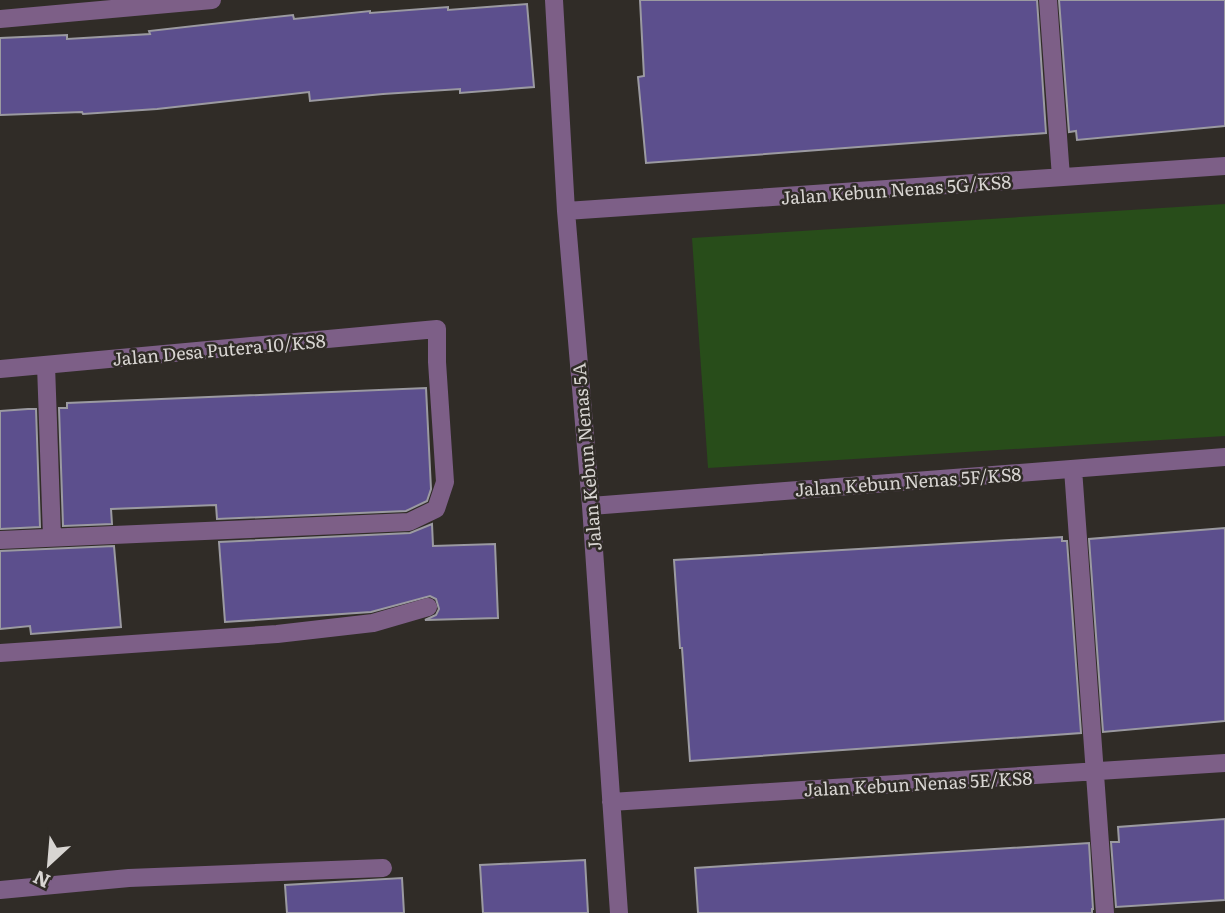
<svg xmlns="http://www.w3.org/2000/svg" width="1225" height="913" font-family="Literata,serif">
<rect width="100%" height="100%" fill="#302c27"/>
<path fill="#284d1a" d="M 1225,204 L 1225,436 L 708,468 L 692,238 Z"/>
<path fill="#5c4f8d" stroke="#9b9aa1" stroke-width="2" d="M 640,0 L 1037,0 L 1046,133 L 646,163 L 638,77 L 644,76 Z
M 1059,0 L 1225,0 L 1225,126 L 1077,140 L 1076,131 L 1069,132 Z
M 527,4 L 534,87 L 460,93 L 460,89 L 383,94 L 310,101 L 309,92 L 157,109 L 83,114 L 82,112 L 0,115 L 0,38 L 67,35 L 67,39 L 150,34 L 149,31 L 293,15 L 294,19 L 370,11 L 370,13 L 448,7 L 448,10 Z
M 426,388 L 431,489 L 427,501 L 406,511 L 217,519 L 216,505 L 111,509 L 112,524 L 63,526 L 59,408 L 67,408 L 67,403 Z
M 28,409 L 36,409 L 40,527 L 0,529 L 0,411 Z
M 432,524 L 433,546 L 495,544 L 498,618 L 425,620 L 436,615 L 439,609 L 436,599 L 430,596 L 371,612 L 225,622 L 219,542 L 410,533 Z
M 1225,528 L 1225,721 L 1103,732 L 1089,539 Z
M 1062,537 L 1062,541 L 1067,541 L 1081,733 L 690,761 L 682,648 L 680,648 L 674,560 Z
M 114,546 L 121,627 L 31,634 L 30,626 L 0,629 L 0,551 Z
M 1225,819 L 1225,900 L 1116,907 L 1111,842 L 1119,842 L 1118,827 Z
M 1089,843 L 1093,909 L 1092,909 L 1092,913 L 698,913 L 695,868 Z
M 585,860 L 588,913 L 483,913 L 480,865 Z
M 402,878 L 404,913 L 287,913 L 285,885 Z"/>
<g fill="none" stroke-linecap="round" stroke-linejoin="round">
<path stroke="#7d5f87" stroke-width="18" d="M 554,0 L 566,211 L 591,506 L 619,913
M 1048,0 L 1061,177
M 0,19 L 212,0
M 566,211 L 1225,166
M 46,365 L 52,537
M 0,369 L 437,329 L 437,362 L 445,482 L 436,509 L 409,522 L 0,540
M 1073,469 L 1105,913
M 591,506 L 1225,457
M 0,653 L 277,634 L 373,623 L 428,607
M 611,802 L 1225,763
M 0,890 L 129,878 L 383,868"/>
</g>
<g text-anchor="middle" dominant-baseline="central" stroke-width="5" stroke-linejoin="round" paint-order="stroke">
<g font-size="18" fill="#d8d5d2" stroke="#302c27">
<text transform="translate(896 189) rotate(-4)">Jalan Kebun Nenas 5G/KS8</text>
<text transform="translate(219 349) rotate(-5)">Jalan Desa Putera 10/KS8</text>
<text transform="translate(586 457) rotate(-95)">Jalan Kebun Nenas 5A</text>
<text transform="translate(908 481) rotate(-4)">Jalan Kebun Nenas 5F/KS8</text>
<text transform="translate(918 783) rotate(-3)">Jalan Kebun Nenas 5E/KS8</text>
</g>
</g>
<g transform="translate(49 864) rotate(206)" stroke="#302c27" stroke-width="5" paint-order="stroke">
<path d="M0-5L12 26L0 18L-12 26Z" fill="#d8d5d2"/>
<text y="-10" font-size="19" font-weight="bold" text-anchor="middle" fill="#d8d5d2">N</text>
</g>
</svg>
